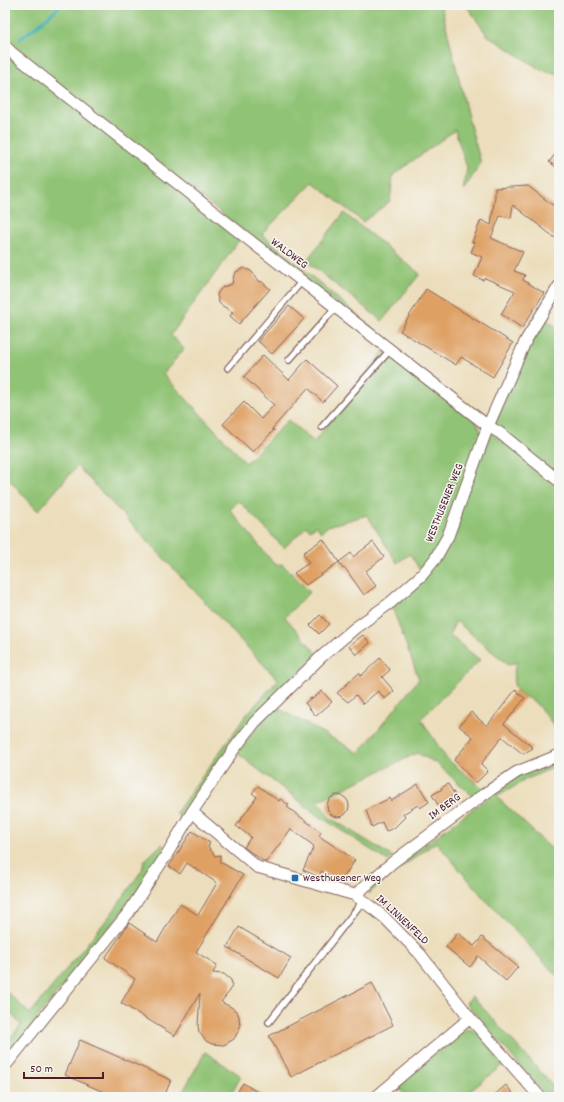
<svg xmlns="http://www.w3.org/2000/svg" width="564" height="1102" font-family="Dekko,sans-serif">
<rect width="100%" height="100%" fill="#f6f6f2"/>
<filter id="ink" filterUnits="userSpaceOnUse"><feTurbulence type="fractalNoise" baseFrequency=".025" numOctaves="2"/><feDisplacementMap in="SourceGraphic" scale="8" xChannelSelector="R" yChannelSelector="G"/><feConvolveMatrix kernelMatrix="1 2 1 2 8 2 1 2 1" color-interpolation-filters="sRGB"/></filter>
<filter id="wash" filterUnits="userSpaceOnUse"><feTurbulence type="fractalNoise" baseFrequency=".012" numOctaves="4" result="noise"/><feDisplacementMap in="SourceGraphic" scale="16" xChannelSelector="R" yChannelSelector="G"/><feGaussianBlur stdDeviation="0.9" result="paint"/><feColorMatrix in="noise" values="0 0 0 0 0 0 0 0 0 0 0 0 0 0 0 0 0 1.4 0 .05"/><feComposite in="paint" operator="in"/></filter>
<g filter="url(#wash)">
<rect width="100%" height="100%" fill="#ecdebc"/>
<path fill="#90c374" stroke="#6d7150" d="M 5,5 L 442,5 L 442,9 L 469,121 L 481,163 L 463,191 L 467,168 L 455,130 L 393,175 L 390,201 L 363,222 L 313,182 L 262,234 L 388,341 L 336,304 L 5,42 Z
M 466,5 L 559,5 L 559,74 L 541,70 L 487,35 Z
M 5,49 L 240,239 L 171,335 L 184,349 L 163,374 L 246,463 L 288,420 L 314,442 L 384,350 L 474,419 L 479,426 L 481,434 L 445,535 L 421,572 L 410,554 L 397,563 L 367,515 L 328,526 L 321,532 L 316,526 L 310,530 L 307,526 L 284,548 L 239,501 L 230,510 L 275,565 L 282,564 L 310,592 L 285,617 L 319,656 L 250,721 L 182,820 L 176,813 L 247,714 L 278,680 L 77,466 L 38,511 L 5,475 Z
M 344,213 L 420,274 L 382,321 L 306,261 Z
M 543,317 L 559,329 L 559,477 L 497,427 L 495,423 L 527,346 Z
M 492,433 L 559,485 L 559,733 C 551,722 543,710 533,701 C 531,699 528,699 525,697 C 511,690 511,674 518,662 L 508,665 L 456,621 L 449,635 L 480,660 L 421,719 L 446,758 L 484,790 L 475,798 L 436,763 L 417,753 L 318,801 L 329,817 L 393,857 L 388,861 L 316,814 L 237,753 L 258,725 L 276,707 L 359,753 L 419,679 L 392,607 L 425,578 L 490,435 Z
M 559,758 L 559,765 L 525,780 L 497,797 L 559,856 L 559,978 L 482,896 L 436,842 L 378,885 L 369,894 L 370,887 L 375,882 L 518,775 Z
M 162,844 L 164,846 L 162,854 L 125,909 L 5,1058 L 5,1045 L 21,1025 L 5,1007 L 5,990 L 30,1014 L 112,913 L 142,870 L 144,861 Z
M 472,996 L 559,1092 L 559,1097 L 547,1097 L 466,1003 Z
M 469,1029 L 477,1032 L 505,1063 L 463,1097 L 406,1097 L 397,1086 L 461,1031 Z
M 205,1052 L 241,1076 L 230,1097 L 180,1097 Z"/>
<g fill="none" stroke-linecap="round" stroke-linejoin="round">
<path stroke="#41b1b8" stroke-width="3" d="M 20,39 L 43,21 L 61,5"/>
</g>
<g id="blocks">
<path fill="#dfa063" d="M 559,149 L 559,169 L 549,162 Z
M 528,186 L 559,210 L 559,241 L 513,205 L 511,218 L 500,216 L 491,238 L 523,252 L 514,271 L 525,275 L 523,280 L 544,293 L 522,328 L 501,314 L 515,291 L 485,278 L 483,280 L 474,276 L 482,257 L 471,252 L 475,243 L 472,242 L 481,220 L 491,225 L 495,196 L 495,188 Z
M 243,268 L 251,271 L 260,282 L 261,281 L 270,289 L 239,324 L 230,316 L 233,312 L 221,305 L 219,303 L 217,295 L 219,291 L 223,287 L 232,284 L 234,275 L 236,272 Z
M 426,289 L 513,343 L 493,377 L 461,357 L 456,365 L 400,331 Z
M 289,306 L 304,319 L 272,354 L 258,341 Z
M 263,355 L 289,380 L 307,359 L 337,386 L 323,402 L 308,388 L 272,429 L 274,430 L 253,452 L 223,424 L 244,402 L 261,419 L 274,405 L 244,377 Z
M 323,539 L 339,562 L 351,553 L 353,557 L 373,542 L 384,557 L 366,571 L 366,573 L 376,586 L 364,595 L 345,568 L 343,569 L 339,562 L 306,585 L 294,573 L 309,563 L 303,553 Z
M 320,615 L 329,624 L 319,634 L 310,625 Z
M 363,635 L 370,643 L 356,655 L 349,646 Z
M 380,658 L 390,670 L 382,677 L 394,691 L 385,699 L 378,691 L 363,704 L 356,695 L 348,702 L 337,693 L 359,673 L 361,676 Z
M 516,689 L 519,694 L 525,698 L 504,724 L 533,748 L 523,754 L 502,737 L 481,764 L 488,771 L 476,783 L 454,760 L 473,737 L 459,726 L 471,712 L 487,726 Z
M 322,691 L 332,702 L 316,716 L 305,703 L 311,698 L 312,699 Z
M 418,784 L 429,802 L 420,808 L 418,805 L 403,814 L 405,817 L 394,828 L 386,831 L 382,822 L 372,827 L 366,810 L 390,798 L 391,801 Z
M 448,784 L 455,795 L 438,805 L 432,795 L 442,789 L 441,788 Z
M 258,786 L 279,801 L 280,799 L 289,805 L 287,807 L 321,832 L 319,836 L 355,860 L 340,883 L 322,871 L 319,877 L 303,870 L 314,846 L 291,829 L 266,862 L 263,861 L 244,847 L 251,837 L 236,826 L 257,797 L 252,793 Z
M327 806a11 11 0 1 1 22 0a11 11 0 1 1-22 0Z
M 192,831 L 210,843 L 208,846 L 215,856 L 220,855 L 220,862 L 243,875 L 196,952 L 217,965 L 213,973 L 224,974 L 231,980 L 232,984 L 230,991 L 221,1002 L 231,1007 L 236,1011 L 239,1016 L 240,1028 L 234,1039 L 224,1045 L 212,1044 L 206,1041 L 199,1032 L 198,1026 L 200,993 L 175,1036 L 121,1003 L 135,979 L 105,958 L 129,923 L 157,942 L 180,904 L 198,915 L 217,883 L 187,863 L 180,874 L 169,866 Z
M 239,927 L 291,958 L 279,978 L 227,947 Z
M 458,933 L 474,946 L 482,937 L 518,967 L 506,981 L 478,956 L 470,967 L 446,947 Z
M 372,983 L 393,1025 L 291,1077 L 269,1036 Z
M 80,1040 L 171,1080 L 164,1097 L 115,1097 L 65,1075 Z
M 243,1083 L 265,1097 L 249,1097 L 238,1091 Z
M 506,1085 L 516,1097 L 492,1097 Z"/>
</g>
</g>
<g filter="url(#ink)">
<use href="#blocks" fill-opacity="0" stroke="#83625e" stroke-width="1"/>
<g fill="none" stroke-linecap="round" stroke-linejoin="round">
<defs>
<path id="service" d="M 289,360 L 336,307
M 228,368 L 302,281
M 322,427 L 390,350
M 269,1022 L 363,901"/>
<path id="minor" d="M 5,46 L 11,52 L 244,236 L 488,426 L 500,433 L 559,481
M 192,812 L 257,867 L 355,895 L 384,917 L 420,954 L 470,1018 L 540,1097
M 355,895 L 393,862 L 483,795 L 517,772 L 559,755
M 5,1066 L 129,912 L 167,854 L 192,812 L 234,749 L 255,722 L 321,657 L 355,628 L 390,603 L 422,575 L 435,559 L 448,536 L 488,426 L 526,340 L 559,286
M 376,1097 L 470,1018"/>
</defs>
<use href="#service" stroke="#83625e" stroke-width="8"/>
<use href="#minor" stroke="#83625e" stroke-width="13"/>
<use href="#service" stroke="#fff" stroke-width="5.5"/>
<use href="#minor" stroke="#fff" stroke-width="11"/>
</g>
</g>
<rect fill="#1f6fb2" stroke="#f6f6f2" stroke-width="1.5" x="291" y="874" width="8" height="8" rx="2"/>
<g text-anchor="middle" dominant-baseline="central" stroke-width="3" stroke-linejoin="round" paint-order="stroke">
<g font-size="12" fill="#4a1f2b" stroke="#f6f6f2">
<text transform="translate(289 254) rotate(37)">WALDWEG</text>
<text transform="translate(445 503) rotate(-68)">WESTHUSENER WEG</text>
<text transform="translate(445 807) rotate(-36)">IM BERG</text>
<text transform="translate(402 920) rotate(43)">IM LINNENFELD</text>
</g>
<g font-size="12" fill="#4a1f2b" stroke="#f6f6f2" text-anchor="start">
<text x="303" y="878">Westhusener Weg</text>
</g>
</g>
<rect width="564" height="1102" fill="none" stroke="#f6f6f2" stroke-width="20"/>
<path d="M24 1072v6h79v-6" fill="none" stroke="#4a1f2b" stroke-width="2"/>
<text x="30" y="1072" font-size="12" fill="#4a1f2b" stroke="#f6f6f2" stroke-width="3" paint-order="stroke">50 m</text>
</svg>
